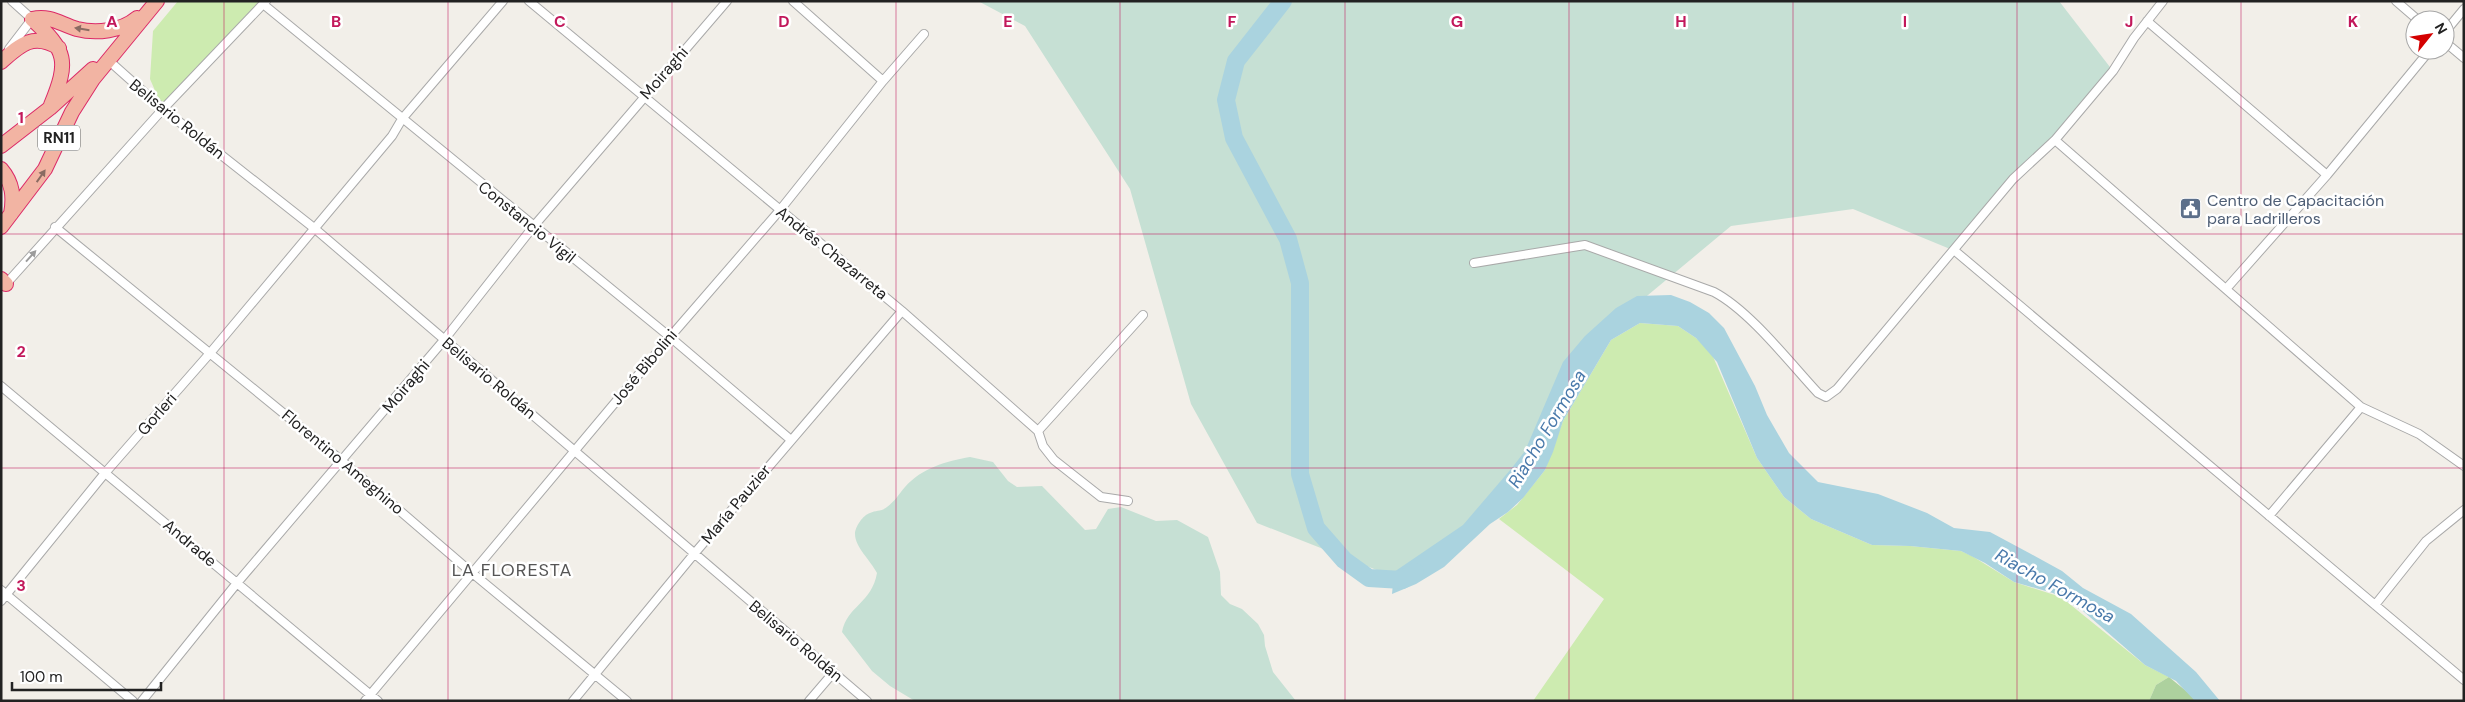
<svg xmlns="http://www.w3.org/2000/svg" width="2465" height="702" font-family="'DM Sans',sans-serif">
<rect width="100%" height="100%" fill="#f2efe9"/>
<path fill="#cdebb0" d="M 178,1 L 266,1 L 163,109 L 150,79 L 153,31 Z
M 1640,323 L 1678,326 L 1696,338 L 1711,352 L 1757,458 L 1784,497 L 1811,519 L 1872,545 L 1910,546 L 1961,551 L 1972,556 L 2014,582 L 2061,597 L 2145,665 L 2169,677 L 2156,685 L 2149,701 L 1533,701 L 1604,599 L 1499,519 L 1517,505 L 1545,470 L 1563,421 L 1611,340 Z"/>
<path fill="#add19e" d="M 2169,677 L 2191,695 L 2195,701 L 2149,701 L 2156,685 Z"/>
<path fill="#c6e0d4" d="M 978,1 L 2059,1 L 2113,71 L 2055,140 L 2013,179 L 1955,251 L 1853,209 L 1731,226 L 1606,330 L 1520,478 L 1402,580 L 1257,523 L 1191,404 L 1130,189 L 1025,26 Z
M 970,457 L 993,462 L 1008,481 L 1017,487 L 1042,486 L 1085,530 L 1096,529 L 1108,509 L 1121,507 L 1156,521 L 1177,520 L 1208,537 L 1220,572 L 1221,595 L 1230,604 L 1242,609 L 1258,624 L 1264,635 L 1265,646 L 1273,672 L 1296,701 L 915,701 L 890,686 L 872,671 L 842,632 C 847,606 872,603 877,573 C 871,561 855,547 855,534 C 855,527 863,515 870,513 C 876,510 881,512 887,507 C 895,501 899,494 905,487 C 922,468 946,461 970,457 Z"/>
<path fill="#aad3df" d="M 1671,295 L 1690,302 L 1709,313 L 1724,328 L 1755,386 L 1767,415 L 1789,453 L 1818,482 L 1878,494 L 1927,513 L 1954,528 L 1990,532 L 2031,554 L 2062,571 L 2083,588 L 2131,614 L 2196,672 L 2220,701 L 2195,701 L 2176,681 L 2145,665 L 2083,611 L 2053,593 L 2014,582 L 1985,563 L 1961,551 L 1910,546 L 1872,545 L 1811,519 L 1784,497 L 1757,458 L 1717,362 L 1696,338 L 1678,326 L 1640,323 L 1611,340 L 1563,421 L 1553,452 L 1545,470 L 1523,498 L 1508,512 L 1490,524 L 1444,567 L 1416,584 L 1392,594 L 1394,572 L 1463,525 L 1511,469 L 1525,451 L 1563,362 L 1585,336 L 1616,308 L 1637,296 Z"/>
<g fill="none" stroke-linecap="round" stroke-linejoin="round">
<path stroke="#aad3df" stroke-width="18" d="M 1283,1 L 1236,61 L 1226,100 L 1234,138 L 1288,239 L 1300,283 L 1300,474 L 1316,528 L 1344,560 L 1369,578 L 1402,580 L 1415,572"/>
<defs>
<path id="minor" d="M 529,1 L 902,311 L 1038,431 L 1043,446 L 1054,460 L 1101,497 L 1128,501
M 793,1 L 883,81
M 2396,1 L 2418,20
M 263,4 L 670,337 L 791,440
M 2147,21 L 2327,175
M 2445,32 L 2464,9
M 2445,42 L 2464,58
M 9,49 L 32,19 L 12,1
M 107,59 L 163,109 L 314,228 L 867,701
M 2055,140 L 2361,407 L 2419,434 L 2464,466
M 55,227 L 342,461 L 471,572 L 627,701
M 1955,251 L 2464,680
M 1474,263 L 1585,245 L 1714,292 C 1750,311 1790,363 1818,393 L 1826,397 L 1837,389 L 2013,179 L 2055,140 L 2113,71 L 2134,38 L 2163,1
M 6,284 L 163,109 L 266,1
M 2226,289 L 2327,175 L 2430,50
M 1,386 L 378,701
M 1038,431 L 1143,315
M 2269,516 L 2361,407
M 1,590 L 133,701
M 1,601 L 105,473 L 211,352 L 392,136 L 402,119 L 503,1
M 2375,605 L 2426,541 L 2464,510
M 142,701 L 237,583 L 444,340 L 533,227 L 727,1
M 365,701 L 670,337 L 780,210 L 883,81 L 924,34
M 573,701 L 694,554 L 902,311
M 809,701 L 833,673"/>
<path id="trunk" d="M 32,19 C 51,15 60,24 77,29 C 96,34 122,31 137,18
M 32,19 C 67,51 69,61 51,105
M 1,62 C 20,45 33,32 59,48
M 1,146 L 50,108 L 93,69
M 1,169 C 13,183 14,197 11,214
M 1,227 L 45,169 L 72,112 L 93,79 L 157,1
M 1,279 L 6,284"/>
</defs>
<use href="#minor" stroke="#a9a9a9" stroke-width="10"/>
<use href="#trunk" stroke="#dc2a67" stroke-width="16"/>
<use href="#minor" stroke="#fff" stroke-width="8"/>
<use href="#trunk" stroke="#f2b4a3" stroke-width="14"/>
</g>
<defs><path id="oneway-solid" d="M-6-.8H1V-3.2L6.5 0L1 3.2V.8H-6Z" transform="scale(1.25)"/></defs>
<g fill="#8a6b62">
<use href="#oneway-solid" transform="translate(82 29) rotate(-171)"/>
<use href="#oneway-solid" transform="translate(41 176) rotate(-55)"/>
</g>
<use fill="#9c9c9c" href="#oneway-solid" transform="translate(31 256) rotate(-48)"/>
<path fill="none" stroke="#c2185b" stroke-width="1" stroke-opacity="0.55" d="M 224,1 L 224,701M 448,1 L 448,701M 672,1 L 672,701M 896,1 L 896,701M 1120,1 L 1120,701M 1345,1 L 1345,701M 1569,1 L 1569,701M 1793,1 L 1793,701M 2017,1 L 2017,701M 2241,1 L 2241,701M 1,234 L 2464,234M 1,468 L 2464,468"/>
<defs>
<symbol id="civic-square" viewBox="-11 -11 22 22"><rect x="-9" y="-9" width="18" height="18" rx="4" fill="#5c6f8a" stroke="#fff"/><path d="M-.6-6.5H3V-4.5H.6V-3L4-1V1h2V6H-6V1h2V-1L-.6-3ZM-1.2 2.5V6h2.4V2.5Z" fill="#fff"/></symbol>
</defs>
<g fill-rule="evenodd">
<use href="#civic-square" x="2178" y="196" width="25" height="25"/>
</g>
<g text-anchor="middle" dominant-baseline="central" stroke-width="5" stroke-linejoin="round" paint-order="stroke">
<rect fill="#fff" stroke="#646464" stroke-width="1" x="38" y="125.5" width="42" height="25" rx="4"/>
<g font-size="15" font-weight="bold" fill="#222">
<text x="59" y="138">RN11</text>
</g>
<g font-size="16" fill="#222" stroke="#fff">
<text transform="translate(664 73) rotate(-49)">Moiraghi</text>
<text transform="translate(177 119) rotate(39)">Belisario Roldán</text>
<text transform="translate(527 222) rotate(39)">Constancio Vigil</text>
<text transform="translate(832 253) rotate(39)">Andrés Chazarreta</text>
<text transform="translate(644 367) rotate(-50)">José Bibolini</text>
<text transform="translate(489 378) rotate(40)">Belisario Roldán</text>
<text transform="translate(406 386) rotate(-50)">Moiraghi</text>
<text transform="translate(157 414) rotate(-49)">Gorleri</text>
<text transform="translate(343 462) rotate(40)">Florentino Ameghino</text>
<text transform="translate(736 504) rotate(-50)">María Pauzier</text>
<text transform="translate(190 543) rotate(40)">Andrade</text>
<text transform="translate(796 641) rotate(40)">Belisario Roldán</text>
</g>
<g font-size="16" fill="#4e5e75" stroke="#fff" text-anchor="start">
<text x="2207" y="200">Centro de Capacitación<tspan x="2207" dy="18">para Ladrilleros</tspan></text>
</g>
<g font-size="18" font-style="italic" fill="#4a7aab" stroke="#fff">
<text transform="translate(1547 429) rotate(-59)">Riacho Formosa</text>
<text transform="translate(2055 586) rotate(29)">Riacho Formosa</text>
</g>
<g font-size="18" letter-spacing="1" fill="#555" stroke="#fff">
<text x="512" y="570">LA FLORESTA</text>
</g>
</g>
<g font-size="16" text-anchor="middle" font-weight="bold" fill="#c2185b" stroke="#fff" stroke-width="5" stroke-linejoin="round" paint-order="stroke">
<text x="112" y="27">A</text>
<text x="336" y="27">B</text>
<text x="560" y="27">C</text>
<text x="784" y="27">D</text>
<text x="1008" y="27">E</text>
<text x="1232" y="27">F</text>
<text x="1457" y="27">G</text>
<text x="1681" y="27">H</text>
<text x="1905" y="27">I</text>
<text x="2129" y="27">J</text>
<text x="2353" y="27">K</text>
<text x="21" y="123">1</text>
<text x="21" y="357">2</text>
<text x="21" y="591">3</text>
</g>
<rect width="2465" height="702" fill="none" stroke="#222222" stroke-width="5"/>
<g transform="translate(2430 35) rotate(60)"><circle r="24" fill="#ffffff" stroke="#a7a7a7"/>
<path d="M0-4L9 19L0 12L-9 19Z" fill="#d40000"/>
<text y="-8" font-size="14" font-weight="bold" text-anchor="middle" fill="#222222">N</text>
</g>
<path d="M12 682v8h149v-8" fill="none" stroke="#222222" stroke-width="2.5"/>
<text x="20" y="682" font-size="15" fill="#222222" stroke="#ffffff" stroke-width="4" paint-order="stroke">100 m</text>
</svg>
